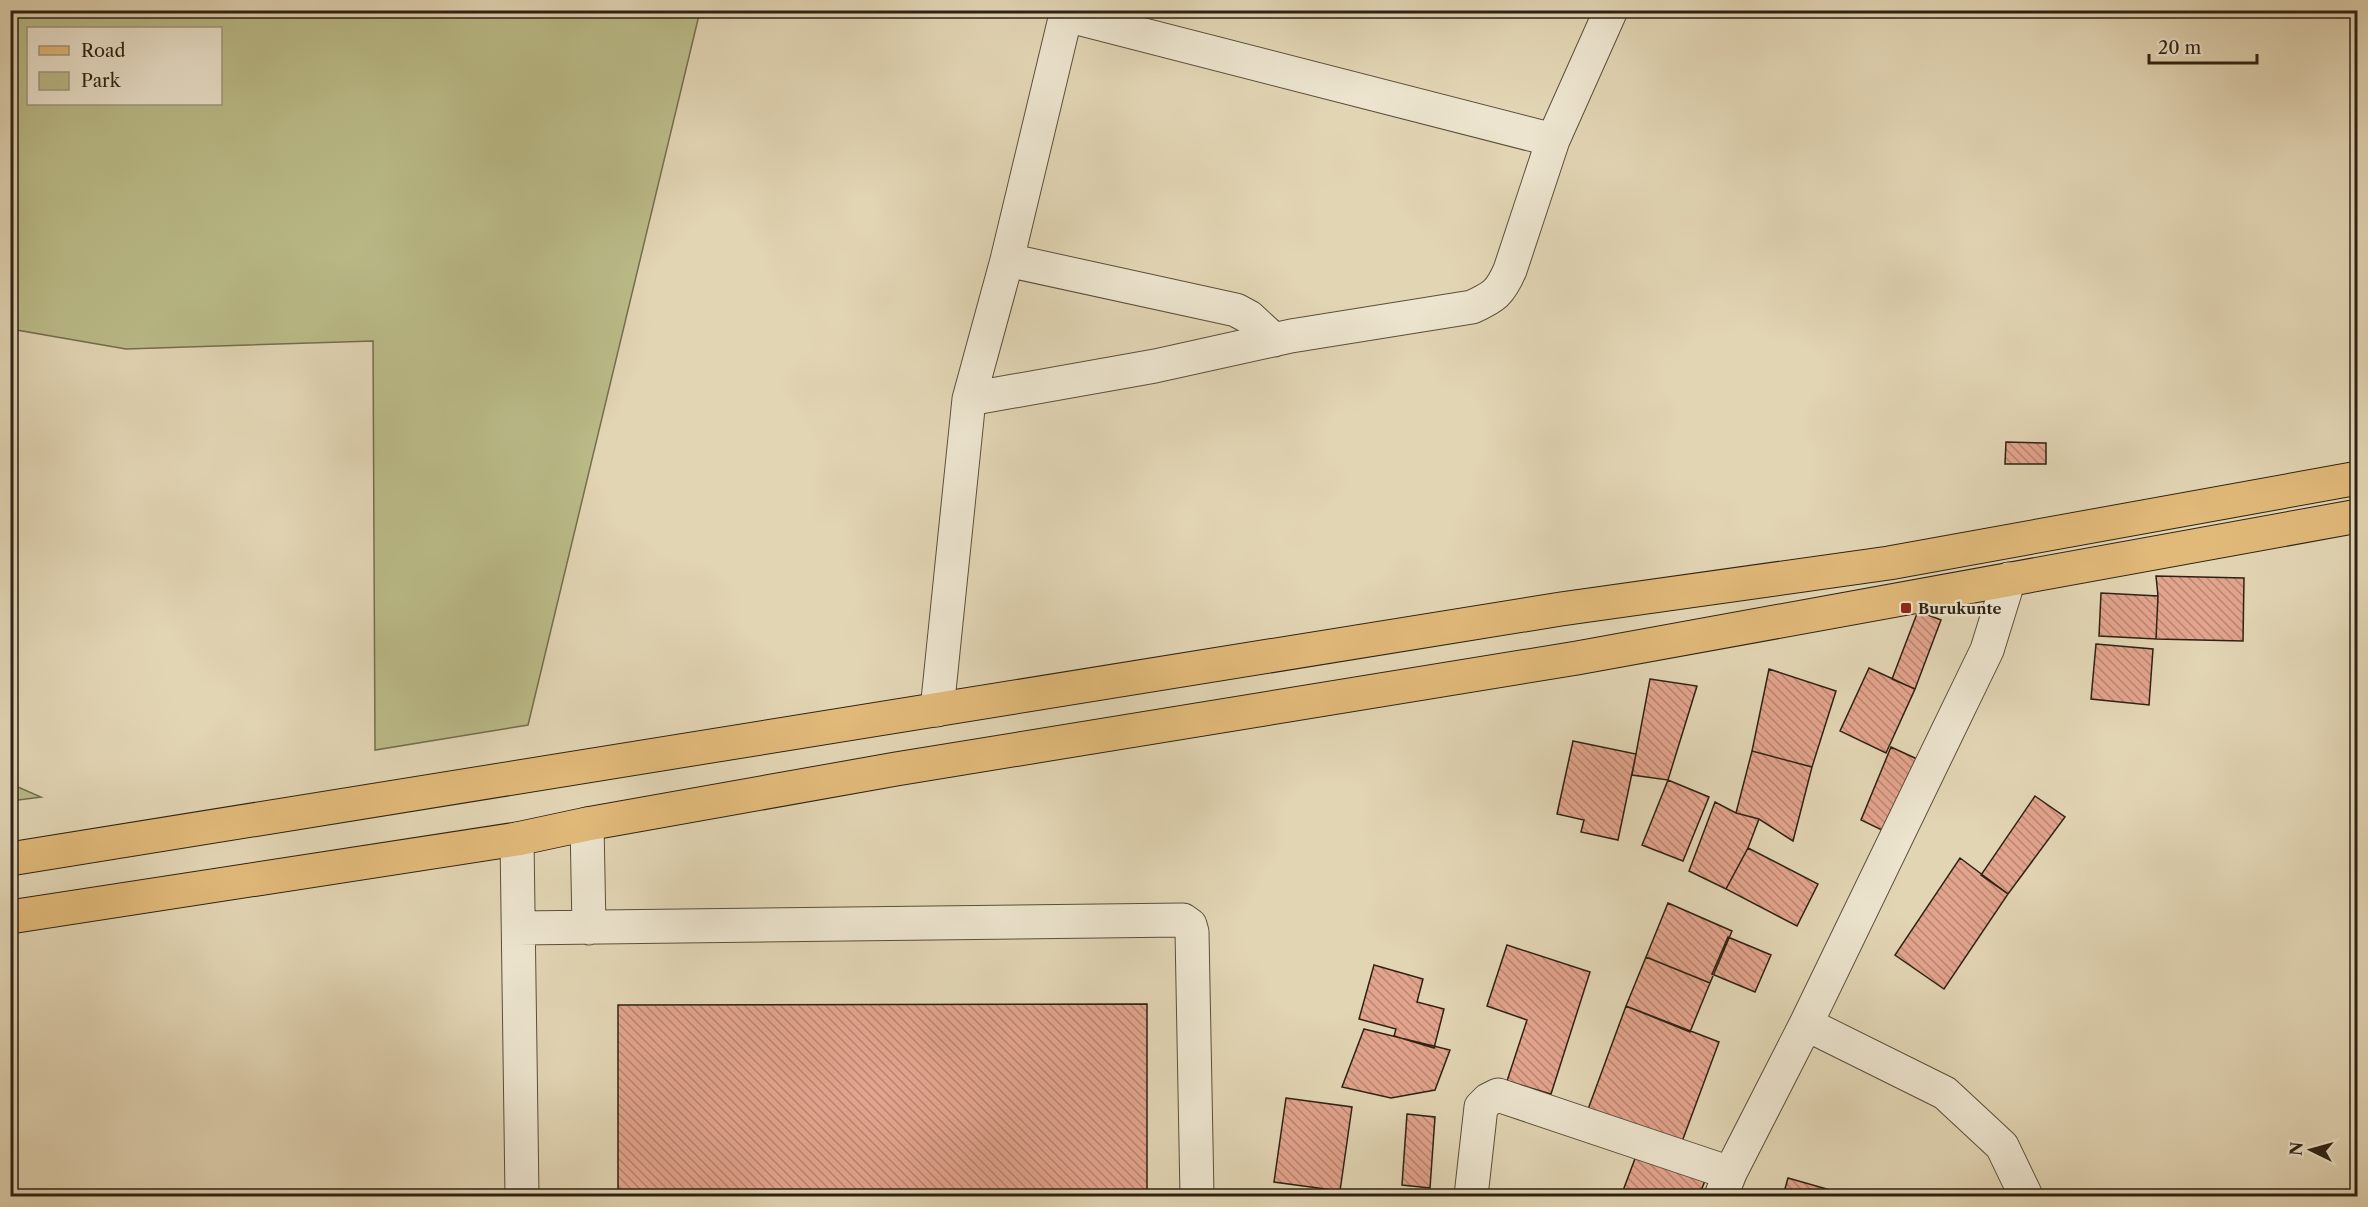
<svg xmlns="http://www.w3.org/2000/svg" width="2368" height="1207" font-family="'Libre Caslon Text',serif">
<defs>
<pattern id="building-back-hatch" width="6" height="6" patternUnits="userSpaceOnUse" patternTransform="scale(1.5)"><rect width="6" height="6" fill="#e3a48d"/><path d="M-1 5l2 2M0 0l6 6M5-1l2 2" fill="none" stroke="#b88572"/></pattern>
</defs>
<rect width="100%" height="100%" fill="#e2d5b4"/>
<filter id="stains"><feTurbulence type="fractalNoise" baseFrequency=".00333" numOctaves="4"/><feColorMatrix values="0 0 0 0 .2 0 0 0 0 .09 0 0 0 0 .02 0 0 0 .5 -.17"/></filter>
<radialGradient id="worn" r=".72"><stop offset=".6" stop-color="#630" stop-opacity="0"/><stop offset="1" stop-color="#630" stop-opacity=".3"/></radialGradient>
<path fill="#babb88" stroke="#746e4e" stroke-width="1.5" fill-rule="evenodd" d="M 10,11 L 700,11 L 528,725 L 375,750 L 373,341 L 126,349 L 11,329 ZM 28,28 L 220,28 L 220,104 L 28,104 Z
M 11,784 L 41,797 L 11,801 Z"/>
<path fill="url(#building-back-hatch)" stroke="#2e2213" stroke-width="1.5" d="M 2006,442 L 2046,443 L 2046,464 L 2005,464 Z
M 2156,576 L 2244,578 L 2243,641 L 2156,639 L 2158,596 Z
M 2101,593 L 2158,596 L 2156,639 L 2099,636 Z
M 1918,611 L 1941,620 L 1915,689 L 1892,679 Z
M 2096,644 L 2153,649 L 2149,705 L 2091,699 Z
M 1869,668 L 1915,689 L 1886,753 L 1840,731 Z
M 1769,669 L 1836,691 L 1812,767 L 1752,751 Z
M 1650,679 L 1697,686 L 1668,780 L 1632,775 Z
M 1573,741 L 1636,754 L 1618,840 L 1581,832 L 1584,820 L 1557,814 Z
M 1891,747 L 1917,759 L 1886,832 L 1861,820 Z
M 1752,751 L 1812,767 L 1793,841 L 1759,819 L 1736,813 Z
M 1668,780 L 1709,797 L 1683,861 L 1642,845 Z
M 2035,796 L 2065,817 L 2008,894 L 1981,875 Z
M 1715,802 L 1736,813 L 1759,819 L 1748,848 L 1726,889 L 1689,871 Z
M 1748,848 L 1818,884 L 1797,926 L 1726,889 Z
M 1960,858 L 2008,894 L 1944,989 L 1895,955 Z
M 1668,903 L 1732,931 L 1710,983 L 1646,957 Z
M 1728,937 L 1771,955 L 1755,992 L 1712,974 Z
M 1507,945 L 1590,972 L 1551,1094 L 1507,1081 L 1527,1020 L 1487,1006 Z
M 1646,957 L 1710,983 L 1690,1032 L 1626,1006 Z
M 1374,965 L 1423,979 L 1417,1002 L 1444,1009 L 1434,1048 L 1394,1036 L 1396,1029 L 1359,1019 Z
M 1147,1004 L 1147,1196 L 618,1196 L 618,1005 Z
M 1626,1006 L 1719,1042 L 1680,1147 L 1587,1112 Z
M 1364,1029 L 1450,1050 L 1435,1090 L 1391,1098 L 1342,1087 Z
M 1286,1098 L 1352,1107 L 1340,1191 L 1274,1182 Z
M 1407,1114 L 1435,1117 L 1430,1188 L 1402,1185 Z
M 1639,1148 L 1708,1173 L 1699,1196 L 1621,1196 Z
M 1788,1178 L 1848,1195 L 1848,1196 L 1783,1196 Z"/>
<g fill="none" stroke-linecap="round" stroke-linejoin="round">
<defs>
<path id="minor" d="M 1066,15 L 1553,140
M 1007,260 L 1236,310 L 1249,317 L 1274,340
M 969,399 L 1155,366 L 1291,336 L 1472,307 C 1494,297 1500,293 1510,270 L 1553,140 L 1611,10
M 937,710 L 969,399 L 1007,260 L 1067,10
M 587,824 L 589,928
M 517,839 L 522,1196
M 519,928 L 1183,920 L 1190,925 L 1192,932 L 1197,1196
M 1806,1024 L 1945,1093 L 2002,1146 L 2026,1196
M 1471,1196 L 1481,1107 L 1488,1100 L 1498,1095 L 1730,1173
M 1721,1196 L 1730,1173 L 1806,1024 L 1987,650 L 2009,579"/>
<path id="major" d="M 10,859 L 1561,609 L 1889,563 L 2358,478
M 10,917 L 517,839 L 587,824 L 896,769 L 1577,658 L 2358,516"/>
</defs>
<use href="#minor" stroke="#5b4f3b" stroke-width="35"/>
<use href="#major" stroke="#2e2213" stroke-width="35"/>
<use href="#minor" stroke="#ece4ce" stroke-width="33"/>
<use href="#major" stroke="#e1ba7a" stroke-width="33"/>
</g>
<rect fill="#8f2418" stroke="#ece4ce" stroke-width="2" x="1900" y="602" width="12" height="12" rx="3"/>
<g text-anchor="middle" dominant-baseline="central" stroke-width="4.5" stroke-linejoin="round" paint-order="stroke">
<g font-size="15" font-weight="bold" fill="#2e2213" stroke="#ece4ce" text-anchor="start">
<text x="1918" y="608">Burukunte</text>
</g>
</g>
<rect width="2368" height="1207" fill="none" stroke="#e2d5b4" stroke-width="36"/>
<rect x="12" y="12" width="2344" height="1183" fill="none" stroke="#2e2213" stroke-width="3"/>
<rect x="18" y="18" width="2332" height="1171" fill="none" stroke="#2e2213" stroke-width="1.5"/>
<rect x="27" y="27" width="195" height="78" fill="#ece4ce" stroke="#a09683" stroke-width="1.5"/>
<rect x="39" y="46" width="30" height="9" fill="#e1ba7a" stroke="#a09683" stroke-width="1.5"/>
<text x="81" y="57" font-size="18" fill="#2e2213">Road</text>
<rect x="39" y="72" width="30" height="18" fill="#babb88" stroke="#a09683" stroke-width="1.5"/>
<text x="81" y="87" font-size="18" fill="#2e2213">Park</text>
<g transform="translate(2311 1150) rotate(275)" stroke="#ece4ce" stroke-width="4.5" paint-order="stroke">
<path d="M0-4.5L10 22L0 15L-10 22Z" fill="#2e2213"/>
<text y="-9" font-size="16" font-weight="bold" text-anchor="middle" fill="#2e2213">N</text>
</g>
<path d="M2149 54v9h108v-9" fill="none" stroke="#2e2213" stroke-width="3"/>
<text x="2158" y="54" font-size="18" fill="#2e2213" stroke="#ece4ce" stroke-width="4.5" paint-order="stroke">20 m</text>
<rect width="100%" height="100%" filter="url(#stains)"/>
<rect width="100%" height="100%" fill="url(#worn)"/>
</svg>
